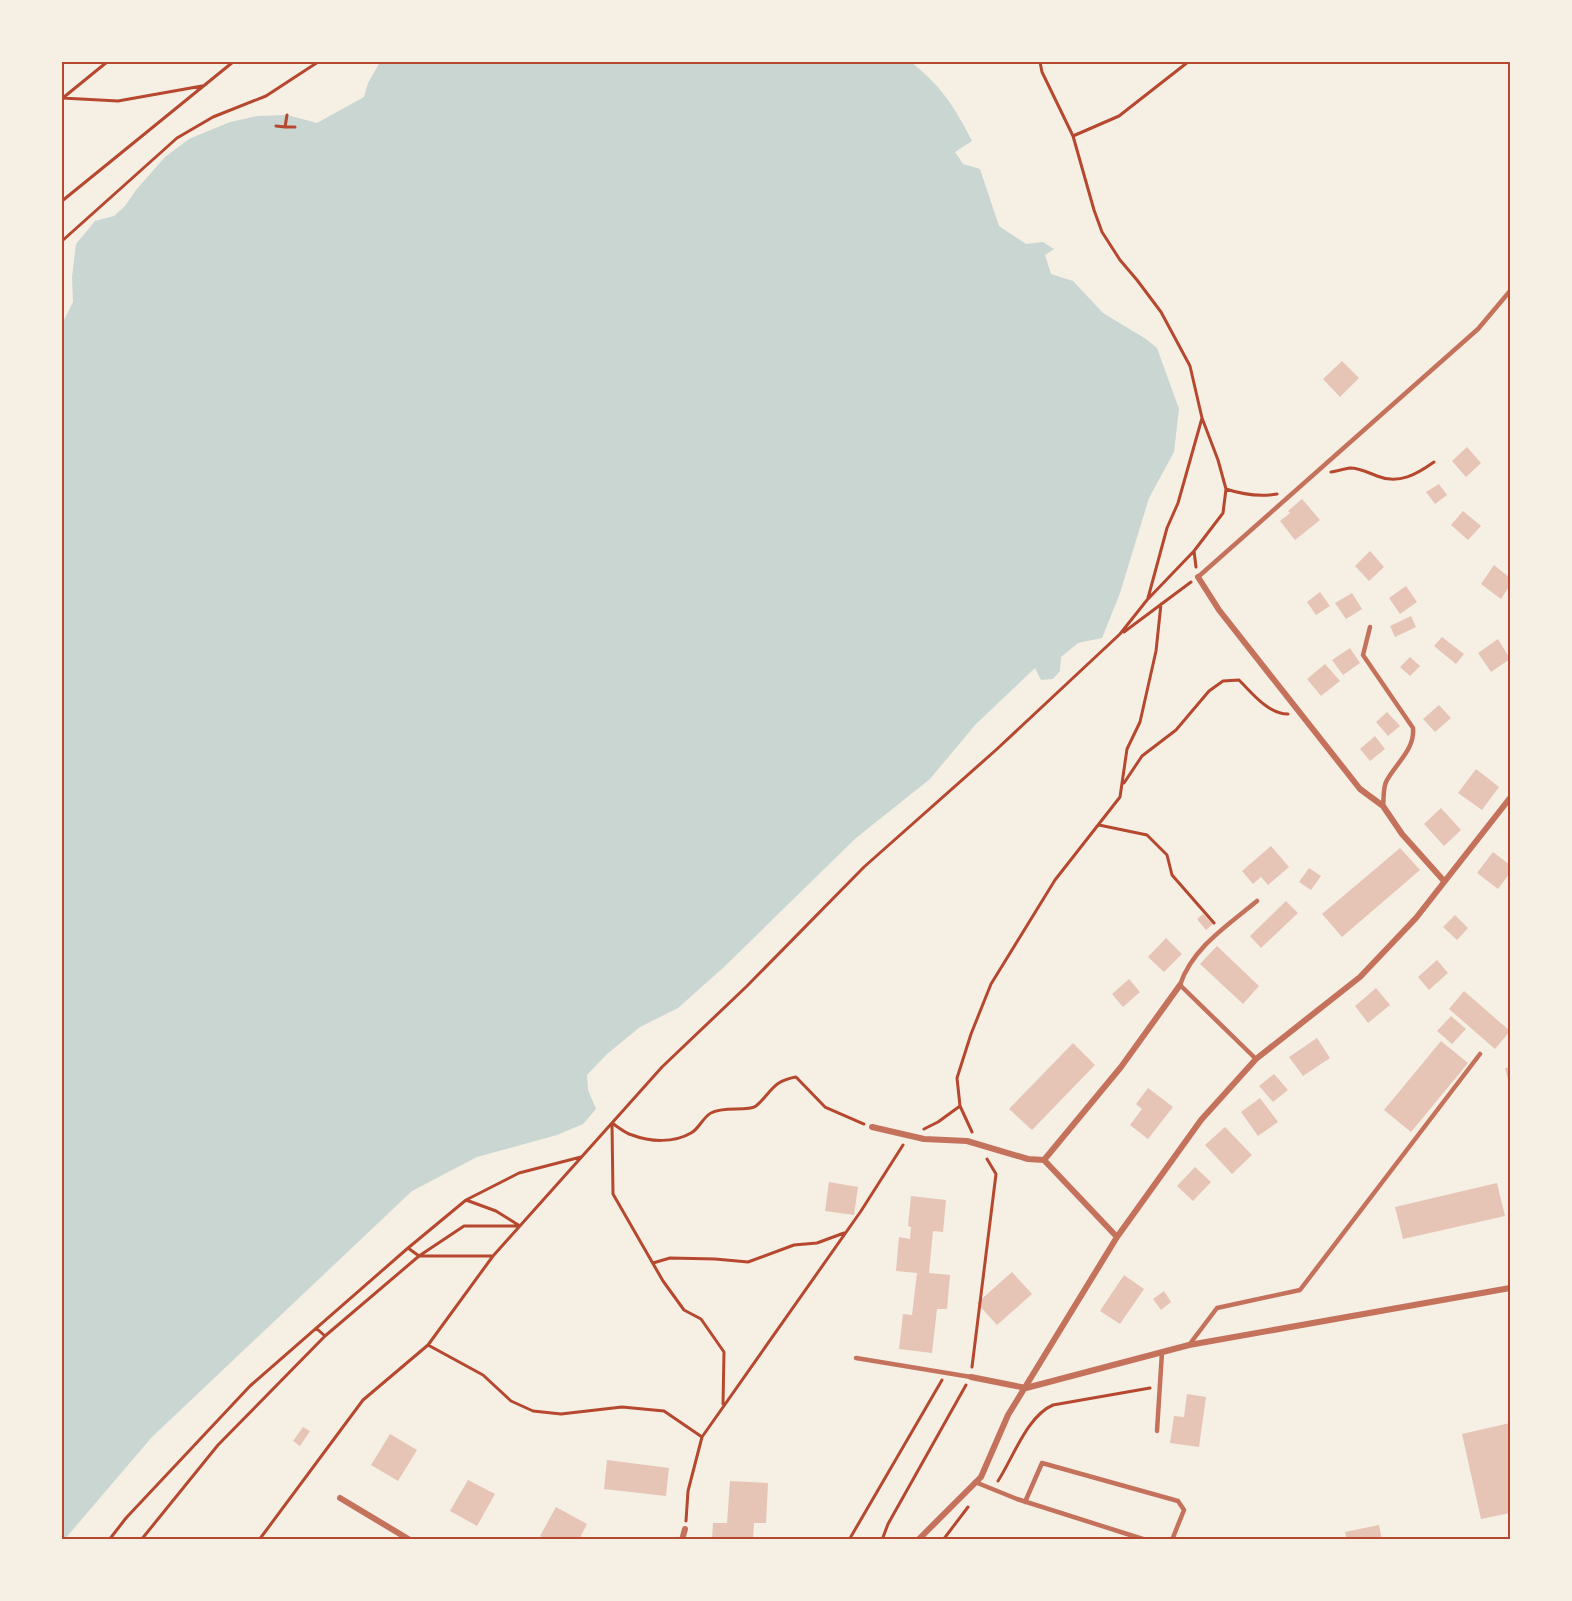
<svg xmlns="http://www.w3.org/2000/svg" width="1572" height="1601" font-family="'Fira Sans Condensed',sans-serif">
<rect width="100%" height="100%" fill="#f6efe4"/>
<path fill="#c9d6d2" d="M 380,62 L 911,62 C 942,87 954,106 972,141 L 955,152 L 963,164 L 980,169 L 999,226 L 1026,244 L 1043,242 L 1054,249 L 1045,255 L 1051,274 L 1073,281 L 1103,313 L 1146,339 L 1157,348 L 1179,409 L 1174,452 L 1149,498 L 1120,593 L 1102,638 L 1078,643 L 1061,657 L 1060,671 L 1053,679 L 1041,680 L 1035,668 L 975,725 L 930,779 L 856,838 L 724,967 L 678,1008 L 640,1027 L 607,1054 L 587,1075 L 588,1090 L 596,1109 L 583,1124 L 557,1135 L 477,1157 L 412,1191 L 152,1437 L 64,1540 L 62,1539 L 62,324 L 73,302 L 72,277 L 76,244 L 95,221 L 114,216 L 125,206 L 136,190 L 165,157 L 189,139 L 230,122 L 257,116 L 287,115 L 317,123 L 364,97 L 368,83 Z"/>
<path fill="#e6c5b7" d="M 1342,361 L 1359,378 L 1340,397 L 1323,379 Z
M 1467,447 L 1481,463 L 1466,477 L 1452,461 Z
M 1439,484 L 1447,495 L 1435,504 L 1426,492 Z
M 1302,499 L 1320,520 L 1295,540 L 1280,521 L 1290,513 L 1288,511 Z
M 1463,511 L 1481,526 L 1468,540 L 1451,525 Z
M 1370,551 L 1384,567 L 1369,581 L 1355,566 Z
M 1494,565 L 1510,578 L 1510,585 L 1501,599 L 1481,584 Z
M 1406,586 L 1417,602 L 1400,614 L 1389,598 Z
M 1320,592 L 1330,606 L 1316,615 L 1307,602 Z
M 1352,593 L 1362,609 L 1346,619 L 1335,603 Z
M 1411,616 L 1416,627 L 1395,637 L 1390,626 Z
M 1442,637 L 1464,654 L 1456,664 L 1434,646 Z
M 1498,639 L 1510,659 L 1491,672 L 1478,653 Z
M 1350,648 L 1360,663 L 1343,675 L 1332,660 Z
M 1410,657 L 1420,666 L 1410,676 L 1400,667 Z
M 1325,664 L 1340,681 L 1321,696 L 1307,679 Z
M 1439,705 L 1451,718 L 1435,732 L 1423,719 Z
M 1387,712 L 1400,726 L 1388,736 L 1376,722 Z
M 1375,736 L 1385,749 L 1370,761 L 1360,749 Z
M 1476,769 L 1499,787 L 1482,810 L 1458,793 Z
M 1441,808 L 1461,830 L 1444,846 L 1424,824 Z
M 1271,846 L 1289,867 L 1268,885 L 1261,877 L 1253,884 L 1242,871 Z
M 1400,848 L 1420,870 L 1342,937 L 1322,914 Z
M 1493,852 L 1510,865 L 1510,873 L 1498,889 L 1477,873 Z
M 1309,868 L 1321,876 L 1311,890 L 1299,882 Z
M 1286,901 L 1298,913 L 1261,948 L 1250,936 Z
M 1203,914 L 1213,924 L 1206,930 L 1197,919 Z
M 1455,915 L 1468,928 L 1457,940 L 1443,927 Z
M 1166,938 L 1182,954 L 1164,972 L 1148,957 Z
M 1217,946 L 1259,986 L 1243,1004 L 1200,964 Z
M 1437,960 L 1448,973 L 1429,990 L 1418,977 Z
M 1129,979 L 1140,992 L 1123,1007 L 1112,994 Z
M 1376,988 L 1390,1005 L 1368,1023 L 1355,1006 Z
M 1464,991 L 1510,1031 L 1495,1049 L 1449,1009 Z
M 1451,1016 L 1466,1029 L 1452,1044 L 1437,1031 Z
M 1317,1038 L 1330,1058 L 1303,1076 L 1289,1057 Z
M 1441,1041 L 1468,1063 L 1411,1132 L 1384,1110 Z
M 1073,1043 L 1095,1065 L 1032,1130 L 1009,1109 Z
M 1510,1067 L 1510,1088 L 1505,1068 Z
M 1274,1074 L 1288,1090 L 1273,1102 L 1259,1086 Z
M 1148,1088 L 1173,1107 L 1148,1139 L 1130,1125 L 1142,1109 L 1136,1104 Z
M 1260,1098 L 1278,1122 L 1258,1136 L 1241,1112 Z
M 1225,1127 L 1252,1155 L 1232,1174 L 1205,1145 Z
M 1195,1167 L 1211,1182 L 1193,1201 L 1177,1186 Z
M 829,1182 L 858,1187 L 854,1215 L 825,1211 Z
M 1497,1183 L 1505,1216 L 1403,1239 L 1395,1207 Z
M 911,1196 L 946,1200 L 943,1232 L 933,1231 L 929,1273 L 950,1275 L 947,1309 L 937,1309 L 932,1353 L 899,1349 L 903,1314 L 912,1315 L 917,1273 L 896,1271 L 899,1237 L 910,1239 L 911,1227 L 908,1226 Z
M 1012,1272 L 1032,1294 L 997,1325 L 977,1303 Z
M 1124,1275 L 1144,1289 L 1120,1324 L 1100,1311 Z
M 1164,1291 L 1171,1302 L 1161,1310 L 1153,1299 Z
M 1187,1394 L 1206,1397 L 1199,1447 L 1170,1443 L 1174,1416 L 1184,1417 Z
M 1510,1423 L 1510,1513 L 1481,1519 L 1462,1434 Z
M 303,1427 L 310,1431 L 300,1446 L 293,1441 Z
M 390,1434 L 417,1450 L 398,1481 L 371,1465 Z
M 607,1460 L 669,1468 L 666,1496 L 604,1489 Z
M 468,1480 L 495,1494 L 477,1526 L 450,1511 Z
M 730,1481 L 768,1483 L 766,1523 L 754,1523 L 753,1540 L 712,1540 L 713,1523 L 727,1523 Z
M 556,1507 L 587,1524 L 579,1540 L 547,1540 L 540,1536 Z
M 1379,1525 L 1382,1540 L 1347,1540 L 1345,1532 Z"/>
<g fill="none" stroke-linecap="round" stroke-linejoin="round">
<path stroke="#b5482f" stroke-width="3" d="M 64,97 L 107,62
M 62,98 L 118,101 L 202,86
M 287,115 L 285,127 L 295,127
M 276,126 L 285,127
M 1073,136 L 1119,116 L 1188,62
M 62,201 L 233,62
M 62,241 L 177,138 L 213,117 L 266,96 L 318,62
M 1331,472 C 1337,471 1344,469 1350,468 C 1360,468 1369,473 1377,476 C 1399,485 1417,474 1434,462
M 1226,489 C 1244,495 1259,497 1277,494
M 1194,551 L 1196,567
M 1148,598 L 1167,528 L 1178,503 L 1202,418
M 1124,632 L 1191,582
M 1124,783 L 1142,756 L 1176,730 L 1209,691 L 1223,681 L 1239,680 C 1252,693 1268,714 1288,714
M 1099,825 L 1147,835 L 1167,855 L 1172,875 L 1214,923
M 612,1123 C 618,1127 625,1133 632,1135 C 650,1142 674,1143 691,1133 C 699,1129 703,1117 711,1113 C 723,1106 748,1112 756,1106 C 772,1092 772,1081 796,1077 L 825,1107 L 864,1124
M 612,1124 L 613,1194 L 663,1281 L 684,1310 L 701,1319 L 724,1352 L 723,1404
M 924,1129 L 938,1122 L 960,1106
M 972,1132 L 960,1106 L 957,1078 L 971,1034 L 991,984 L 1055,880 L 1120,797 L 1127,749 L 1140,722 L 1156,651 L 1161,604
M 408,1248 L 466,1200 L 519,1173 L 581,1157
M 653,1263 L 670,1258 L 715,1259 L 748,1262 L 794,1245 L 817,1243 L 844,1233
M 316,1328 L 325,1336
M 428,1345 L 483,1375 L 511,1401 L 533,1411 L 561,1414 L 622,1407 L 664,1411 L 702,1437
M 972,1367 L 996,1174 L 987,1159
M 998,1481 C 1013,1458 1027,1416 1053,1405 L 1150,1388
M 686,1521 L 688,1491 L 702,1437 L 861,1211 L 903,1145
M 109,1540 L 126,1518 L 250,1386 L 408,1248 L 419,1256 L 493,1256
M 141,1540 L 218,1445 L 325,1336 L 419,1256 L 464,1226 L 520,1226 L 496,1211 L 466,1200
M 259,1540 L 363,1400 L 428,1345 L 493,1256 L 662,1067 L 747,986 L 864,867 L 997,749 L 1120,634 L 1147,600 L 1194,551 L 1223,513 L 1226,489 L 1218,460 L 1202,418 L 1190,366 L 1161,312 L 1137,280 L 1120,260 L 1102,232 L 1094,210 L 1073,136 L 1042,72 L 1040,62
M 830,1540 L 835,1540
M 849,1540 L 942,1380
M 882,1540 L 888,1524 L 966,1385
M 943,1540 L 968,1507"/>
<path stroke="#c5725c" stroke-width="4.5" d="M 1198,577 L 1478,329 L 1510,291
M 1370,627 L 1363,655 L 1413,728 C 1415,750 1395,764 1386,782 C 1383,789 1384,798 1383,806
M 1256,1059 L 1180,985 C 1192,948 1228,925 1257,901
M 1189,1345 L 1217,1308 L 1300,1290 L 1480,1054
M 856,1358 L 971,1377
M 1157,1431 L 1162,1352
M 975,1482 L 1017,1499 L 1146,1540
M 1025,1502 L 1042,1463 L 1178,1501 L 1184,1510 L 1172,1540"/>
<path stroke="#c5725c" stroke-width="6" d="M 1198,577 L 1219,610 L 1360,789 L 1383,806 L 1402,834 L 1444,881
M 872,1127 L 924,1139 L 967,1141 L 1028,1159 L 1044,1160 L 1117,1237
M 1044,1160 L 1121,1067 L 1180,985
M 971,1377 L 1026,1388 L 1189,1345 L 1510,1288
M 340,1498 L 410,1540
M 682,1540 L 685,1529
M 918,1540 L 981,1477 L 1008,1415 L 1117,1237 L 1201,1120 L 1256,1059 L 1360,977 L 1416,918 L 1510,798"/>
</g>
<rect width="1572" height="1601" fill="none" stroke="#f6efe4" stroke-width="126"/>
<rect x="63" y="63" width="1446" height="1475" fill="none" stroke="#b5482f" stroke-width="2"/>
</svg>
